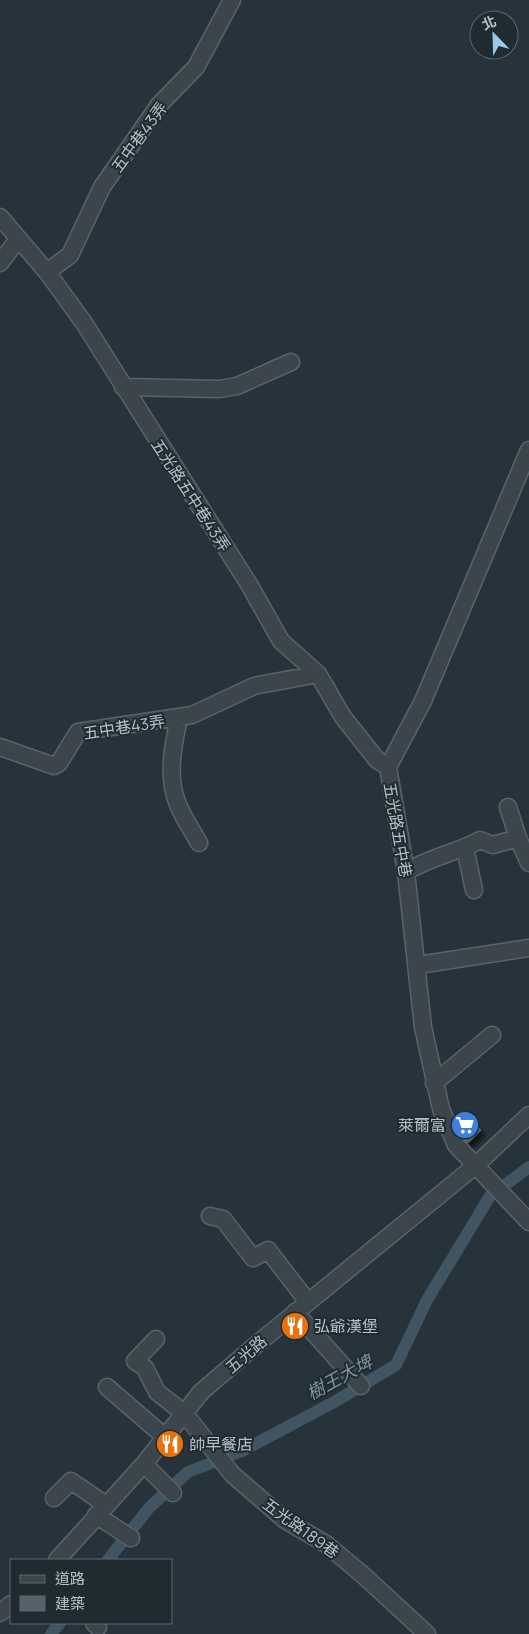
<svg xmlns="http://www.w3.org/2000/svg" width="529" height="1634" font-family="Manrope,'Noto Sans TC',sans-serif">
<defs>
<filter id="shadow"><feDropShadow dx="3" dy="5.5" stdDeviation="2.5" flood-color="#0009"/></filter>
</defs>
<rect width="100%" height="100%" fill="#27333b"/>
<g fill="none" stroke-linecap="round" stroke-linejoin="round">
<path stroke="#405462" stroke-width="12" d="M 108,1560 L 149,1508 L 188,1472 L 242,1451 L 336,1401 L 396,1365 L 427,1300 L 490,1196 L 529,1167
M 51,1634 L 60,1623"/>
</g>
<path fill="#56626b" stroke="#222c33" filter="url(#shadow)" d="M 464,1109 L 482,1130 L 469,1143 L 461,1144 L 451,1121 Z"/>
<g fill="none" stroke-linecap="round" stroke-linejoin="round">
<defs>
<path id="minor" d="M 0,217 L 47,272 L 84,323 L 250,586 L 281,641 L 318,674 L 343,717 L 377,760 L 388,767
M 0,263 L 18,239
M 47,272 L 70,255 L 102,187 L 159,105 L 196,67 L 232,0
M 123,387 L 220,389 L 237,386 L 291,362
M 529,450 L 423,701 L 388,767 L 406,872 L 423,1027 L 441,1109 L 456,1145 L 529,1222
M 179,718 C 173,745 167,776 177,802 C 182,816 192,830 199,843
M 0,747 L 54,766 L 59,763 L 78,732 L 192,715 L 254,686 L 318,674
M 518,838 L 529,863
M 465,848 L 474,890
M 406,872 C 430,857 456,853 480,840 L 493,845 L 518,838 L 508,807
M 418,965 L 529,948
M 434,1083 L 492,1035
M 210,1216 L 223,1219 L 253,1258 L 268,1250 L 308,1302
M 295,1312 L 361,1386
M 156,1339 L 135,1361 L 145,1368 L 157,1392 L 185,1414 L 232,1474 L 285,1520 L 326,1544 L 363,1575 L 427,1634
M 107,1387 L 166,1438
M 144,1464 L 173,1493
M 54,1498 L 71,1481 L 106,1505
M 96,1515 L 131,1538
M 57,1560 L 144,1464 L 201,1392 L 257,1344 L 475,1166 L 529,1115
M 0,1613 L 11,1604
M 94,1623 L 98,1627"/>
</defs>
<use href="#minor" stroke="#59636a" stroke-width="19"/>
<use href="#minor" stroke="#3b454b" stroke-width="16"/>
</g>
<defs>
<symbol id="supermarket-disc" viewBox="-11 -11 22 22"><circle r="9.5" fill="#3f7fe0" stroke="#202a31"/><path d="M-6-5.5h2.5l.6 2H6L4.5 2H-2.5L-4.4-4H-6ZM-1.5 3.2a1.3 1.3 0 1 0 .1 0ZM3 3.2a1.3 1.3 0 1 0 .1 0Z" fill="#fff"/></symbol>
<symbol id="restaurant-disc" viewBox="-11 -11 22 22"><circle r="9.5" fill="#e8710a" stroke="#202a31"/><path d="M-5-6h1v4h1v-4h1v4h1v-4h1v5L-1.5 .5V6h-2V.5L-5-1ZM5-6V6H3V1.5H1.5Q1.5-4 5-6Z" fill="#fff"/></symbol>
</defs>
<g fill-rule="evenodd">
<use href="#supermarket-disc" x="449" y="1109" width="32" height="32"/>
<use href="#restaurant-disc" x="279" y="1310" width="32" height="32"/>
<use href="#restaurant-disc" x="154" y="1428" width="32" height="32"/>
</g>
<g text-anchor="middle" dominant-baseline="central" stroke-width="4" stroke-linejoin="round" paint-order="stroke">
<g font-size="16" fill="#b7c0c7" stroke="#202a31">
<text transform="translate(139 137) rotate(-54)">五中巷43弄</text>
<text transform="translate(191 495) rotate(57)">五光路五中巷43弄</text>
<text transform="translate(124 727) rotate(-9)">五中巷43弄</text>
<text transform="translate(398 830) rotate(80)">五光路五中巷</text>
<text transform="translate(246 1354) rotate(-41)">五光路</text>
<text transform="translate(301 1528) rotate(36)">五光路189巷</text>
</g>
<g font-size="16" fill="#b7c0c7" stroke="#202a31" text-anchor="start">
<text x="446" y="1125" text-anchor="end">萊爾富</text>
<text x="314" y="1326">弘爺漢堡</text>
<text x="189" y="1444">帥早餐店</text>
</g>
<g font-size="18" font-style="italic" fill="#7c96a6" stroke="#202a31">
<text transform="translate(339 1377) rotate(-29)">樹王大埤</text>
</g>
</g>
<rect x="10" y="1559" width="162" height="65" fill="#202a31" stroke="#5c666d"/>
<rect x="20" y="1575" width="25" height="8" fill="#3b454b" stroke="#5c666d"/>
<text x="55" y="1584" font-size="15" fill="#b7c0c7">道路</text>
<rect x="20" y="1596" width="25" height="15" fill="#56626b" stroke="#5c666d"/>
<text x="55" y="1609" font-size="15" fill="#b7c0c7">建築</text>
<g transform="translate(494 35) rotate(337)"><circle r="24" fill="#202a31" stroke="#5c666d"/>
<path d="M0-4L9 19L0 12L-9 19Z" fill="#98c7ea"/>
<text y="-8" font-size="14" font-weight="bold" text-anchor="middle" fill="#b7c0c7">北</text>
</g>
</svg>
